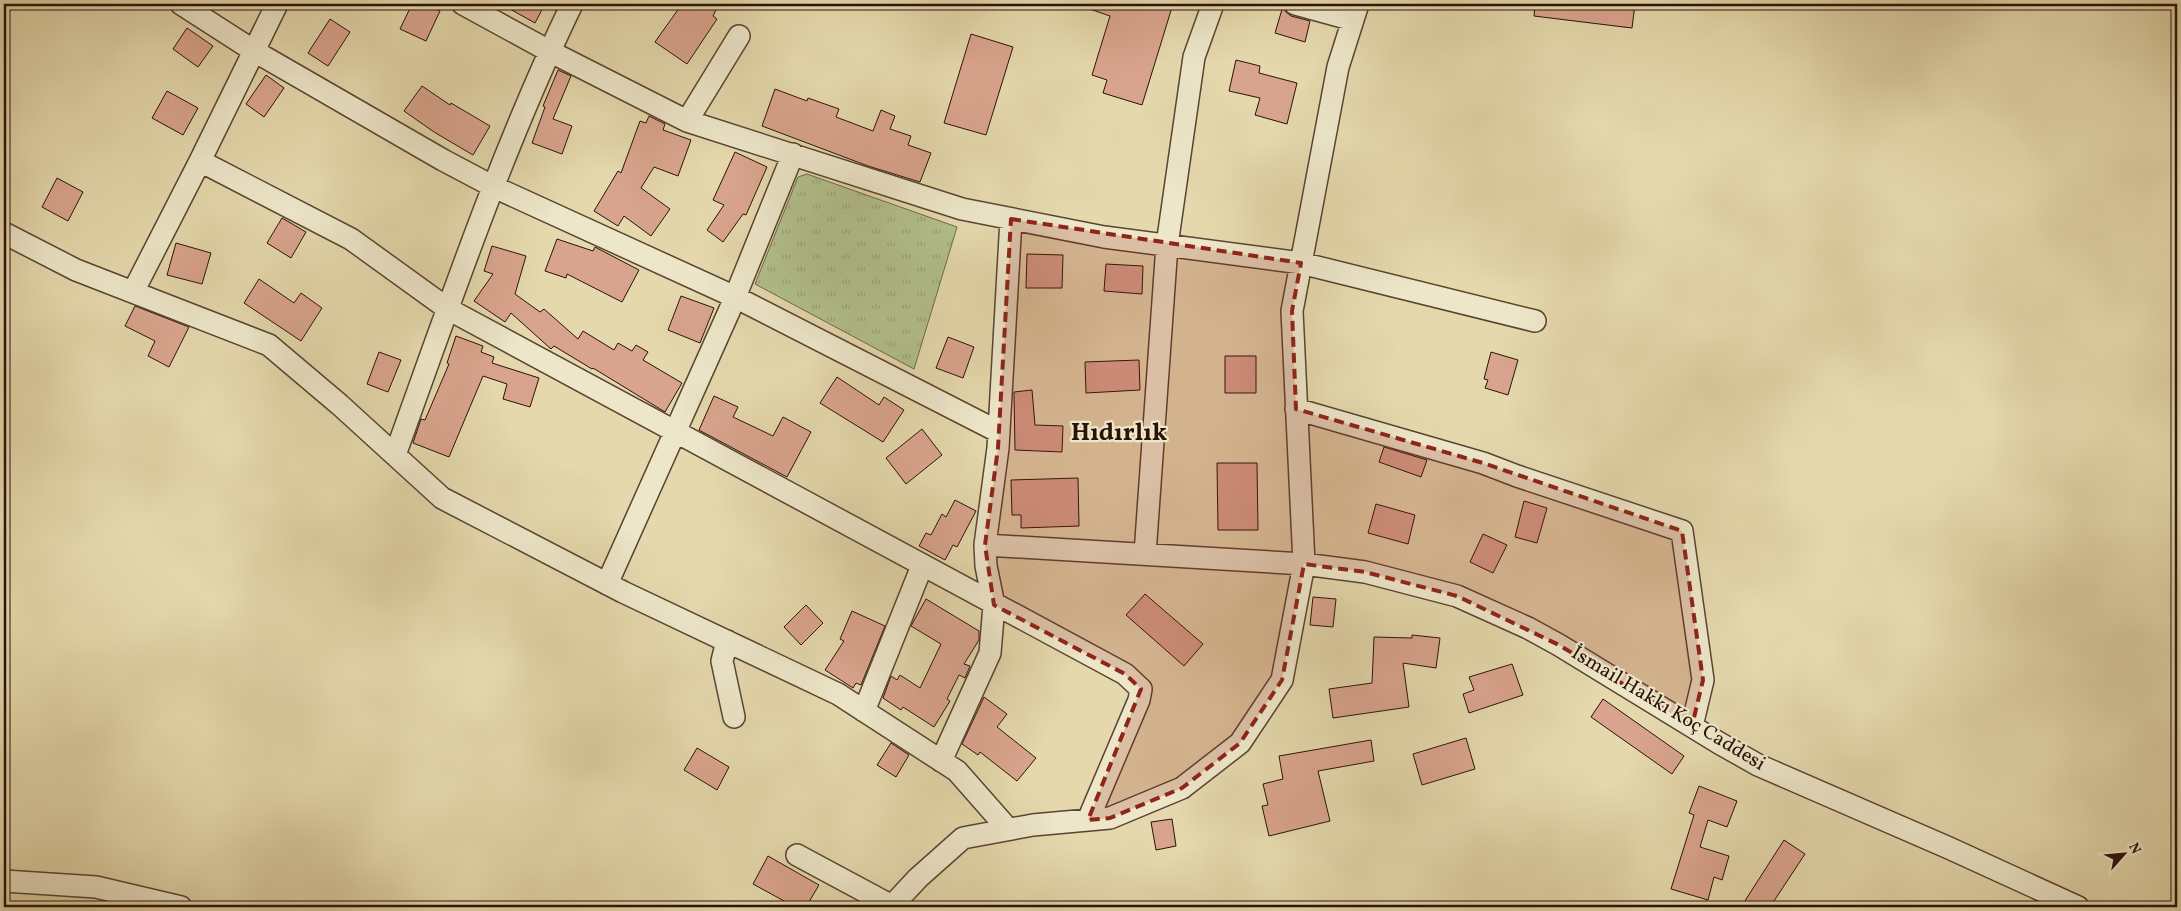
<svg xmlns="http://www.w3.org/2000/svg" width="2181" height="911" font-family="Vollkorn,serif">
<defs>
<pattern id="park-tufts" width="24" height="20" patternUnits="userSpaceOnUse" patternTransform="scale(1.25)"><rect width="24" height="20" fill="#b1bf8c"/><path d="M3 7l-1-3M5 7V3M7 7l1-3M15 17l-1-3M17 17v-4M19 17l1-3" fill="none" stroke="#98a377"/></pattern>
</defs>
<rect width="100%" height="100%" fill="#e4d8ac"/>
<filter id="stains"><feTurbulence type="fractalNoise" baseFrequency=".004" numOctaves="4"/><feColorMatrix values="0 0 0 0 .2 0 0 0 0 .09 0 0 0 0 .02 0 0 0 .5 -.17"/></filter>
<radialGradient id="worn" r=".72"><stop offset=".6" stop-color="#630" stop-opacity="0"/><stop offset="1" stop-color="#630" stop-opacity=".3"/></radialGradient>
<path fill="url(#park-tufts)" stroke="#6e684a" d="M 807,174 L 957,227 L 914,369 L 755,284 L 798,177 Z"/>
<path fill="#d9a48d" stroke="#2a1208" d="M 412,4 L 423,4 L 440,11 L 426,41 L 400,29 Z
M 501,4 L 545,4 L 535,23 Z
M 682,4 L 719,4 L 713,16 L 717,19 L 687,64 L 655,42 Z
M 1081,4 L 1173,4 L 1142,105 L 1103,93 L 1107,80 L 1092,75 L 1110,16 L 1081,6 Z
M 1535,4 L 1635,4 L 1632,28 L 1534,16 Z
M 1283,6 L 1286,12 L 1291,16 L 1310,21 L 1305,42 L 1275,33 Z
M 330,19 L 350,32 L 328,66 L 308,53 Z
M 187,28 L 213,46 L 198,67 L 173,49 Z
M 971,34 L 1013,47 L 986,135 L 944,123 Z
M 1236,60 L 1260,66 L 1259,73 L 1297,83 L 1287,124 L 1255,115 L 1260,98 L 1229,91 Z
M 558,70 L 571,76 L 553,119 L 572,126 L 562,154 L 532,143 L 545,107 L 543,106 Z
M 266,75 L 284,88 L 264,117 L 246,104 Z
M 422,86 L 450,105 L 451,103 L 490,126 L 473,155 L 434,132 L 404,111 Z
M 775,89 L 807,101 L 808,98 L 839,109 L 836,117 L 873,131 L 881,110 L 895,116 L 890,129 L 911,136 L 908,145 L 931,153 L 920,182 L 868,166 L 762,126 Z
M 167,91 L 198,108 L 183,135 L 152,118 Z
M 649,116 L 665,124 L 663,130 L 691,140 L 678,176 L 654,167 L 641,188 L 670,209 L 651,236 L 624,216 L 618,226 L 594,211 L 618,171 L 621,173 L 640,121 L 646,123 Z
M 735,152 L 767,167 L 746,215 L 743,214 L 723,242 L 707,230 L 724,205 L 713,200 Z
M 57,178 L 83,192 L 68,221 L 42,207 Z
M 282,218 L 306,232 L 291,258 L 267,243 Z
M 557,239 L 593,251 L 595,247 L 639,270 L 622,302 L 567,274 L 566,278 L 545,271 Z
M 176,243 L 211,253 L 202,284 L 167,275 Z
M 492,246 L 526,256 L 515,294 L 540,312 L 544,309 L 578,339 L 583,331 L 614,350 L 618,343 L 632,351 L 636,345 L 648,352 L 643,360 L 682,383 L 665,412 L 593,368 L 592,369 L 554,346 L 551,349 L 511,313 L 505,322 L 474,301 L 493,274 L 484,271 Z
M 1027,254 L 1063,255 L 1062,288 L 1026,288 Z
M 1106,264 L 1143,266 L 1142,294 L 1104,291 Z
M 259,279 L 294,303 L 301,293 L 322,308 L 301,341 L 244,303 Z
M 681,296 L 714,308 L 700,343 L 668,330 Z
M 135,306 L 189,327 L 169,367 L 148,356 L 155,341 L 125,326 Z
M 456,336 L 483,346 L 481,352 L 494,357 L 492,363 L 539,378 L 530,407 L 503,399 L 507,384 L 483,376 L 449,457 L 413,443 L 421,419 L 425,420 L 449,364 L 447,363 Z
M 948,337 L 974,347 L 963,378 L 936,368 Z
M 379,352 L 401,360 L 388,392 L 367,384 Z
M 1491,352 L 1518,360 L 1508,395 L 1485,388 L 1488,380 L 1484,379 Z
M 1225,356 L 1256,356 L 1256,393 L 1225,393 Z
M 1139,360 L 1140,390 L 1086,393 L 1085,362 Z
M 837,377 L 879,405 L 884,397 L 904,410 L 883,442 L 820,403 Z
M 1032,390 L 1035,425 L 1063,426 L 1062,452 L 1015,450 L 1014,392 Z
M 714,396 L 738,407 L 733,417 L 773,436 L 783,417 L 811,432 L 787,477 L 699,430 Z
M 922,429 L 942,455 L 906,484 L 886,458 Z
M 1384,447 L 1427,460 L 1421,477 L 1379,462 Z
M 1217,463 L 1257,463 L 1258,530 L 1218,530 Z
M 1078,478 L 1079,526 L 1021,528 L 1021,515 L 1012,515 L 1011,480 Z
M 955,500 L 976,511 L 957,547 L 953,545 L 945,560 L 919,546 L 926,533 L 931,535 L 942,514 L 946,517 Z
M 1524,501 L 1547,508 L 1537,543 L 1515,537 Z
M 1376,504 L 1415,515 L 1408,544 L 1368,533 Z
M 1483,534 L 1507,545 L 1493,573 L 1470,562 Z
M 1145,594 L 1203,644 L 1184,666 L 1126,615 Z
M 1313,597 L 1336,599 L 1333,627 L 1310,625 Z
M 926,599 L 979,631 L 979,640 L 964,664 L 970,666 L 965,678 L 959,675 L 947,699 L 950,701 L 934,727 L 903,707 L 901,710 L 883,698 L 891,676 L 897,680 L 900,675 L 920,688 L 941,644 L 911,626 Z
M 806,605 L 823,623 L 801,645 L 784,627 Z
M 852,611 L 885,626 L 861,685 L 856,683 L 853,688 L 825,670 L 844,641 L 840,639 Z
M 1412,635 L 1440,638 L 1436,668 L 1403,663 L 1409,707 L 1333,718 L 1329,689 L 1372,683 L 1374,637 L 1412,638 Z
M 1512,664 L 1523,695 L 1469,713 L 1463,694 L 1474,690 L 1469,677 Z
M 984,697 L 1007,714 L 997,727 L 1036,758 L 1017,781 L 980,752 L 978,755 L 962,744 Z
M 1603,699 L 1684,756 L 1672,774 L 1591,717 Z
M 1466,738 L 1475,769 L 1422,785 L 1413,754 Z
M 1371,740 L 1374,761 L 1318,771 L 1330,821 L 1269,836 L 1262,806 L 1268,805 L 1263,784 L 1283,779 L 1279,756 Z
M 891,743 L 909,755 L 896,777 L 877,765 Z
M 697,748 L 729,767 L 717,790 L 684,770 Z
M 1699,786 L 1737,801 L 1727,827 L 1708,820 L 1700,847 L 1729,856 L 1722,880 L 1714,877 L 1708,900 L 1671,889 L 1694,815 L 1689,813 Z
M 1172,819 L 1176,846 L 1156,850 L 1151,822 Z
M 1784,840 L 1805,854 L 1770,907 L 1741,907 Z
M 768,856 L 819,885 L 806,907 L 795,907 L 753,884 Z"/>
<g fill="none" stroke-linecap="round" stroke-linejoin="round">
<defs>
<path id="minor" d="M 181,4 L 254,51 L 443,160 L 494,187 L 735,297 L 999,432
M 463,4 L 549,51 L 687,121 L 962,209 L 1104,237 L 1301,263 L 1535,321
M 1295,4 L 1353,20
M 687,121 L 739,36
M 200,161 L 351,239 L 448,309 L 1125,674 L 1141,689 L 1139,700 L 1088,820
M 4,233 L 76,270 L 269,345 L 340,405 L 442,498 L 623,592 L 838,694 L 957,771 L 1008,829
M 133,292 L 200,161 L 277,4
M 1296,409 L 1483,463 L 1517,476 L 1682,531 L 1703,680 L 1692,726
M 395,455 C 450,303 502,149 572,4
M 985,545 L 1304,564 L 1365,572 L 1457,596 L 1528,628 L 1559,645 L 1719,743 L 1758,765 L 1949,848 L 2078,907
M 1145,554 L 1167,245 L 1194,57 L 1213,4
M 607,584 L 731,307 L 793,154
M 727,641 L 722,661 L 734,717
M 864,711 L 922,566
M 941,761 L 990,653 L 994,605 L 986,566 L 985,545 L 998,448 L 1011,219
M 797,855 L 892,906
M 4,881 L 96,887 L 181,907
M 891,907 L 918,878 L 963,838 L 1033,825 L 1110,818 L 1182,788 L 1240,743 L 1282,680 L 1304,564 L 1292,311 L 1338,67 L 1358,4"/>
</defs>
<use href="#minor" stroke="#584431" stroke-width="24"/>
<use href="#minor" stroke="#ede6c9" stroke-width="21"/>
</g>
<path fill="#8f2418" fill-opacity="0.2" stroke="#8f2418" stroke-width="4" stroke-dasharray="10 6" stroke-linejoin="round" d="M 1011,219 L 1301,263 L 1292,311 L 1296,409 L 1483,463 L 1682,531 L 1703,680 L 1692,726 L 1559,645 L 1457,596 L 1365,572 L 1304,564 L 1282,680 L 1240,743 L 1182,788 L 1110,818 L 1088,820 L 1141,689 L 1125,674 L 994,605 L 985,545 L 998,448 Z"/>
<g text-anchor="middle" dominant-baseline="central" stroke-width="4.5" stroke-linejoin="round" paint-order="stroke">
<g font-size="20" fill="#2a1208" stroke="#ede6c9">
<text transform="translate(1668 709) rotate(31)">İsmail Hakkı Koç Caddesi</text>
</g>
<g font-size="25" font-weight="bold" fill="#2a1208" stroke="#ede6c9">
<text x="1119" y="433">Hıdırlık</text>
</g>
</g>
<rect width="2181" height="911" fill="none" stroke="#e4d8ac" stroke-width="20"/>
<rect x="5" y="5" width="2171" height="901" fill="none" stroke="#2a1208" stroke-width="2.5"/>
<rect x="10" y="10" width="2161" height="891" fill="none" stroke="#2a1208"/>
<g transform="translate(2124 854) rotate(63)" stroke="#ede6c9" stroke-width="4" paint-order="stroke">
<path d="M0-4L9 19L0 12L-9 19Z" fill="#2a1208"/>
<text y="-8" font-size="14" font-weight="bold" text-anchor="middle" fill="#2a1208">N</text>
</g>
<rect width="100%" height="100%" filter="url(#stains)"/>
<rect width="100%" height="100%" fill="url(#worn)"/>
</svg>
